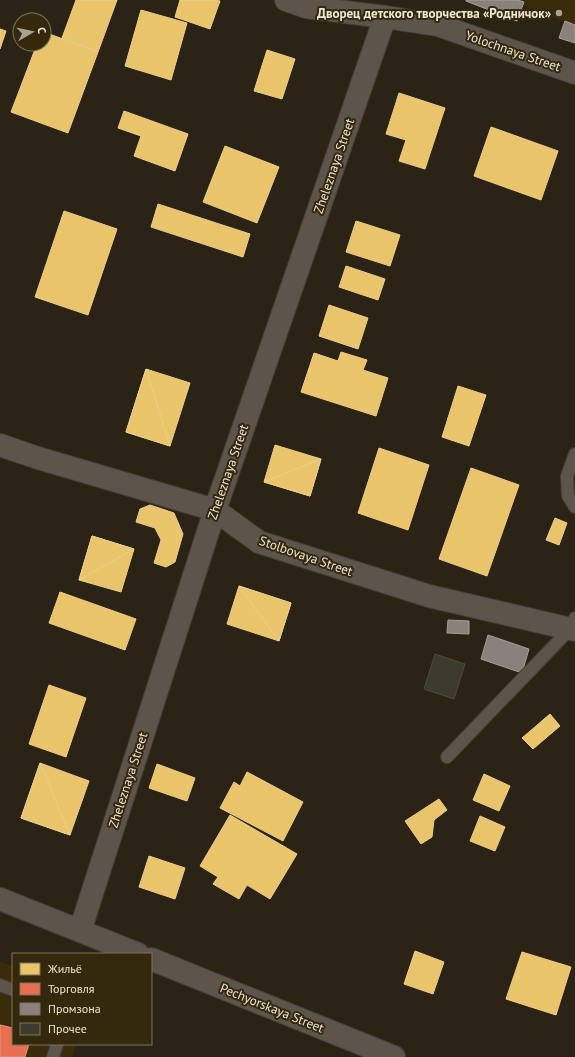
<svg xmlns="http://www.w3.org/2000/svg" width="575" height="1057" font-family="'PT Sans',sans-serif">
<rect width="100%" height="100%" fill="#2b2416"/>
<path fill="#3a2c0a" d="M 510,0 L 575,0 L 575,26 Z
M 0,962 L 13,966 L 13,1044 L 76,1044 L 72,1057 L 0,1057 Z"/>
<path fill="#e9c46a" stroke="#eace8b" d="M 76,0 L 117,0 L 98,52 L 62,38 Z
M 180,0 L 216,0 L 220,1 L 210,29 L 175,17 Z
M 141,10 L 187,23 L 171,80 L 125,66 Z
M 0,29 L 6,31 L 0,49 Z
M 44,32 L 98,52 L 68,133 L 11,112 L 37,44 L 44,44 Z
M 267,50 L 295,59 L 282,99 L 254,91 Z
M 399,93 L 445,108 L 425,169 L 399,161 L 406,140 L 386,134 Z
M 124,111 L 188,134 L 175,171 L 134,156 L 141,136 L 118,128 Z
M 491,127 L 558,151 L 541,200 L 474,176 Z
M 225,146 L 279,167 L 257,223 L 203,202 Z
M 158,204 L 250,234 L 243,257 L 151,227 Z
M 64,211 L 117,229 L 88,315 L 35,297 Z
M 356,221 L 400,235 L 390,266 L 346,252 Z
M 346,266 L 385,279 L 378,300 L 339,287 Z
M 329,305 L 368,318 L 358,349 L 319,336 Z
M 341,352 L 367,360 L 363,370 L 388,378 L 376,416 L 301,392 L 314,353 L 338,361 Z
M 146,369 L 190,383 L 170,446 L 126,432 Z
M 146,369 L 170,446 L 126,432 Z
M 458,386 L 486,395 L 469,446 L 442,437 Z
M 275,445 L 321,459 L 310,496 L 264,482 Z
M 379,448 L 429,465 L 408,530 L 358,513 Z
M 321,459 L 310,496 L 264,482 Z
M 471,468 L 519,485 L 487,576 L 439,559 Z
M 150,505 L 174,513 L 183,534 L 175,562 L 166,567 L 154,563 L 161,540 L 155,528 L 136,522 L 140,509 Z
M 555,518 L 567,523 L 559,545 L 546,540 Z
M 92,536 L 134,549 L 121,592 L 79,580 Z
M 92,536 L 134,549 L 79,580 Z
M 239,586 L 291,603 L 279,641 L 227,624 Z
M 239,586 L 291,603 L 279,641 Z
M 60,592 L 136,619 L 125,650 L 49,623 Z
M 49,685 L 86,698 L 66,757 L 29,744 Z
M 550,714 L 560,726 L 533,749 L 522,738 Z
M 40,763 L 89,781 L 70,835 L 21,818 Z
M 40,763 L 70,835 L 21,818 Z
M 157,764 L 195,778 L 187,801 L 149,788 Z
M 247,772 L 303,802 L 283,841 L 220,808 L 234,782 L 240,786 Z
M 484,774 L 510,786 L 499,811 L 473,800 Z
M 439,799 L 447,810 L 434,820 L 432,837 L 421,844 L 405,821 Z
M 230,815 L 297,854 L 270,899 L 247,885 L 239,899 L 213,884 L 218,877 L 200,866 Z
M 480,816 L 505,827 L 495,851 L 470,841 Z
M 149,856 L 185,868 L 175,899 L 139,887 Z
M 415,951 L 444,962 L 433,994 L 404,984 Z
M 522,952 L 571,967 L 556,1015 L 506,999 Z"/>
<path fill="#e76f51" stroke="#e99379" d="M 0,1025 L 13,1028 L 13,1044 L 29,1044 L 25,1057 L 0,1057 Z"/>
<path fill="#8a817c" stroke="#a89f97" d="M 466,0 L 518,0 L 524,2 L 517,21 L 466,1 Z
M 565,21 L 575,25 L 575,43 L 559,38 Z
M 448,620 L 469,621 L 469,634 L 447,633 Z
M 488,635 L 529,649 L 522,673 L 481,659 Z"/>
<path fill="#3d3b2e" stroke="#4d4a3e" d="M 435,654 L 465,664 L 454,699 L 424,689 Z"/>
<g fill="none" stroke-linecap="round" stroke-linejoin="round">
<defs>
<path id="lane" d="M 575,454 L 567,476 L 568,496 L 575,507
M 447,757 L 571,628 L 575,618
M 0,985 L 13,990
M 53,1057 L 57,1044"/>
<path id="street" d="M 286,0 L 306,7 L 385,17 L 438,25 L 575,73
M 0,445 L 38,458 L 215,510 L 259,542 L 429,596 L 575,630
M 0,899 L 138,954
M 80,931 L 215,510 L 385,17
M 151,959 L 394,1057"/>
</defs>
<use href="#lane" stroke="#453e33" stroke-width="14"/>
<use href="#street" stroke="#453e33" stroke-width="24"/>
<use href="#lane" stroke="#5d544c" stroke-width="12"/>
<use href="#street" stroke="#5d544c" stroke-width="22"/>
</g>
<circle fill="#aaa293" stroke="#34280d" stroke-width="1.5" cx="559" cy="13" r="4"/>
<g text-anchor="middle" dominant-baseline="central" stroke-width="4" stroke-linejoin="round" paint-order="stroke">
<g font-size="13" font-weight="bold" fill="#eee6d7" stroke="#34280d" text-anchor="end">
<text x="551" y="13">Дворец детского творчества «Родничок»</text>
</g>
<g font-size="13" fill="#eee6d7" stroke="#34280d">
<text transform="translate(513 51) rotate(19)">Yolochnaya Street</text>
<text transform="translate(334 166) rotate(-71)">Zheleznaya Street</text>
<text transform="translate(228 472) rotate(-71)">Zheleznaya Street</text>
<text transform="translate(306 556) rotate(19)">Stolbovaya Street</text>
<text transform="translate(128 780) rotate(-72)">Zheleznaya Street</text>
<text transform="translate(272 1008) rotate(22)">Pechyorskaya Street</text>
</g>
</g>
<rect x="12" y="953" width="140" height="92" fill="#34280d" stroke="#7e745e"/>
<rect x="20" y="963" width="20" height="12" fill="#e9c46a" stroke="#7e745e"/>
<text x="48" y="973" font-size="12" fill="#eee6d7">Жильё</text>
<rect x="20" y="983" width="20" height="12" fill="#e76f51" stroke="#7e745e"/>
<text x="48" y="993" font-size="12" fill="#eee6d7">Торговля</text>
<rect x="20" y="1003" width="20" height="12" fill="#8a817c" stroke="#7e745e"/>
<text x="48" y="1013" font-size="12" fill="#eee6d7">Промзона</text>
<rect x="20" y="1023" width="20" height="12" fill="#3d3b2e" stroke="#7e745e"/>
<text x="48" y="1033" font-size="12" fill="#eee6d7">Прочее</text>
<g transform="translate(32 32) rotate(81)"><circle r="19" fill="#34280d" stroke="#7e745e"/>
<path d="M0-3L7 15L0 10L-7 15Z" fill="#aaa293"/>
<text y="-6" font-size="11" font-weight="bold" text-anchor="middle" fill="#eee6d7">С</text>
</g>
</svg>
